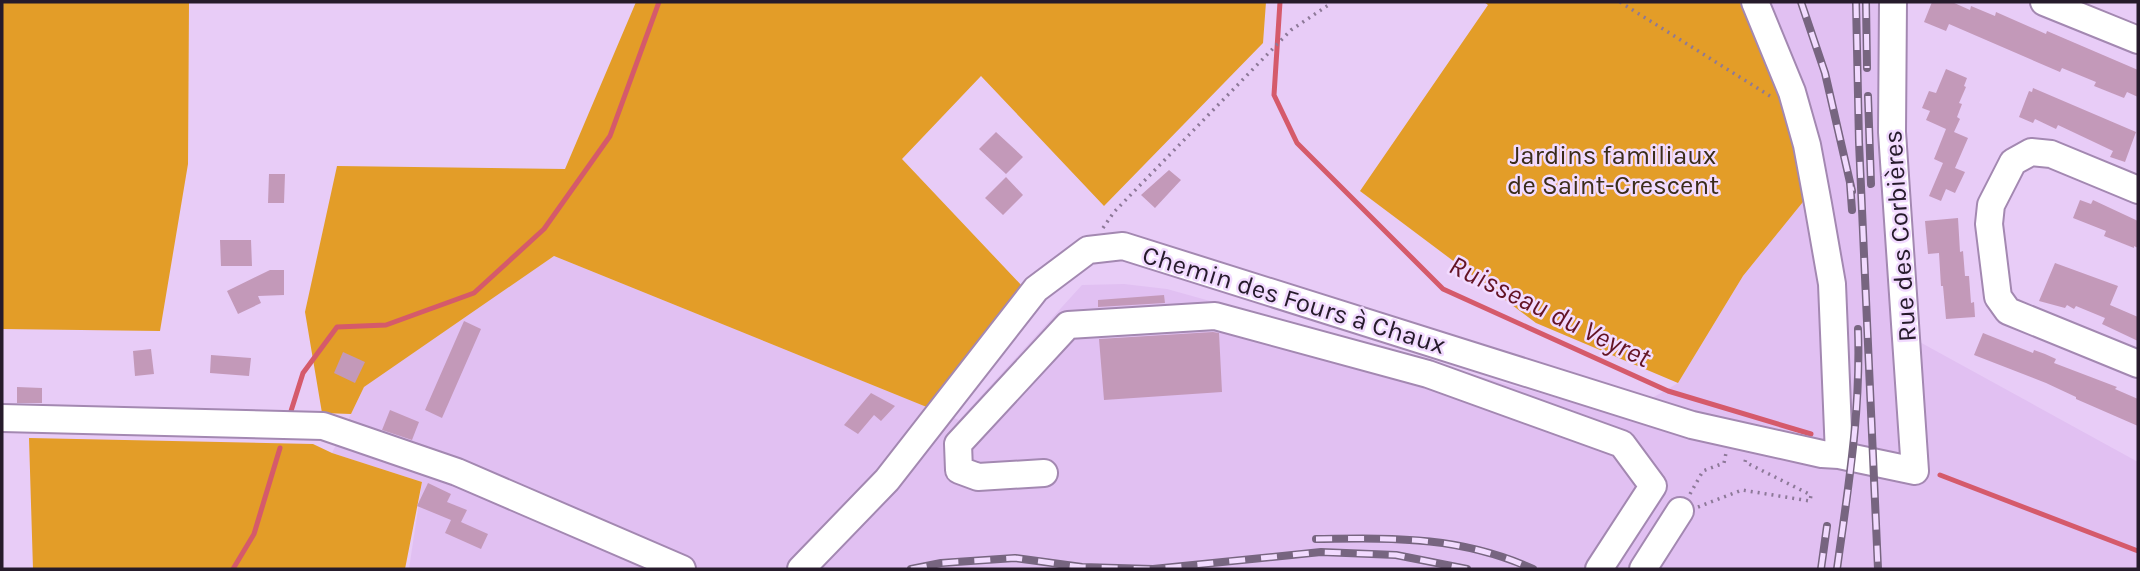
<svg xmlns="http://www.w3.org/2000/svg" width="2140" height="571" font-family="Karla,sans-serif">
<rect width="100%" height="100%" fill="#e8ccf7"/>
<path fill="#e1c0f2" d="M 1749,2 L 1883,2 L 1896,329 L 2138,462 L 2138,569 L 409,569 L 422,482 L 332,453 L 364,387 L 433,336 L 554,256 L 959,420 L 1082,285 L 1124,284 L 1167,289 L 1621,416 L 1678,383 L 1743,276 L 1811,192 Z"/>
<path fill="#e39d28" d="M 2,2 L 189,2 L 188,164 L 160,331 L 2,329 Z
M 636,2 L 1266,2 L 1263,43 L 1104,206 L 981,76 L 902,159 L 1023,287 L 934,410 L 554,256 L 364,387 L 351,414 L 322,413 L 305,312 L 337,166 L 565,169 Z
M 1484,2 L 1749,2 L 1811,192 L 1743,276 L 1678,383 L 1536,323 L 1360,191 L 1488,5 Z
M 29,438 L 313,444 L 332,453 L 422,482 L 405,569 L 33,569 Z"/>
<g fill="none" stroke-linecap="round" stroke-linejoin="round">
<path stroke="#d55a6b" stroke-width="5" d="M 1280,2 L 1274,95 L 1297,143 L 1443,289 L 1668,391 L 1811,434
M 291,411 L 303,373 L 337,327 L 386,325 L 474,293 L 544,229 L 610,136 L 659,2
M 1940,475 L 2138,551
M 233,569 L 254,534 L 280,448"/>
</g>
<path fill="#c399b9" d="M 1932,2 L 1952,2 L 1970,10 L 1971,6 L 1995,16 L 1996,12 L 2046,34 L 2047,31 L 2138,70 L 2138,97 L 2127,92 L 2124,98 L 2094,86 L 2096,82 L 2062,68 L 2060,72 L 1949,24 L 1946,31 L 1924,22 Z
M 1946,69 L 1967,78 L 1964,86 L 1966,87 L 1959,103 L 1962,104 L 1957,117 L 1960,119 L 1954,132 L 1968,138 L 1955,168 L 1965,172 L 1955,193 L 1946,189 L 1941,201 L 1929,196 L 1943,163 L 1934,159 L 1946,129 L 1926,120 L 1930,111 L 1922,108 L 1929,91 L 1936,93 Z
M 2033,88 L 2136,132 L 2125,162 L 2110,157 L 2113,151 L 2058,125 L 2056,129 L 2035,119 L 2033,123 L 2019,117 L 2029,91 L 2032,92 Z
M 996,132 L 1023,157 L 1006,174 L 979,149 Z
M 1169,170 L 1181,180 L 1155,208 L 1141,195 Z
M 269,174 L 285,174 L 284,203 L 268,203 Z
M 1006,177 L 1023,195 L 1003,215 L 985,198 Z
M 2080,200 L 2091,204 L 2093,200 L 2138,221 L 2138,248 L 2134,246 L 2134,248 L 2104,236 L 2106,231 L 2073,218 Z
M 1958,218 L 1960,252 L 1963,251 L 1965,276 L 1969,276 L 1971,303 L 1974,302 L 1975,317 L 1946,319 L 1943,286 L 1941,286 L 1939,253 L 1928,254 L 1925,221 Z
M 220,240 L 251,240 L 252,266 L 221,266 Z
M 2055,263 L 2118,286 L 2110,305 L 2138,317 L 2138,341 L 2102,324 L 2105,318 L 2076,306 L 2074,309 L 2067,305 L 2065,308 L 2039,301 Z
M 270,270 L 284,270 L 284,295 L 258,296 L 261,303 L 238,314 L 227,291 Z
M 1164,295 L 1165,303 L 1098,307 L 1098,300 Z
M 464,321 L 481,329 L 442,418 L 425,410 Z
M 1213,332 L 1219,333 L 1222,392 L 1104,400 L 1099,339 Z
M 1983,333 L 2033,353 L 2034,350 L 2045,354 L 2056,359 L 2054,363 L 2117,387 L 2115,389 L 2138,399 L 2138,426 L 2076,399 L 2076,397 L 2046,383 L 1974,355 Z
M 151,349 L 154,374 L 135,376 L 133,351 Z
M 343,352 L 365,362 L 355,383 L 334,373 Z
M 211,355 L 251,358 L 249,376 L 210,373 Z
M 17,387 L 42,388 L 42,403 L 17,403 Z
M 871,393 L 895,406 L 881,421 L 874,415 L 858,434 L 844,425 Z
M 390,410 L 419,422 L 412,440 L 382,430 Z
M 428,483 L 451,494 L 447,502 L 467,510 L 461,522 L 488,534 L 481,549 L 445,533 L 451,520 L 417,506 Z"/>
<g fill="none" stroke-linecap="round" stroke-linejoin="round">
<defs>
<path id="minor" d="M 1755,2 L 1792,92 L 1807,145 L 1818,204 L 1832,284 L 1839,455
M 2044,2 L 2138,40
M 2138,190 L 2051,154 L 2031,152 L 2013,162 L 1991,205 L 1989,224 L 1998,297 L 2008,311 L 2138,364
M 2,418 L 323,426 L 457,472 L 682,569
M 1044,473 L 978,477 L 959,470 L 958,444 L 1068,325 L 1215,316 L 1428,374 L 1622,444 L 1653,486 L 1599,569
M 801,569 L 887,480 L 1036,289 L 1088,250 L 1123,246 L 1692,425 L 1822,454 L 1839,455 L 1915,471 L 1892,132 L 1893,2
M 1643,569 L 1680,511"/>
</defs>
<use href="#minor" stroke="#a388b1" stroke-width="30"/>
<path stroke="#8d7998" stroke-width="3.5" stroke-dasharray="2 5" stroke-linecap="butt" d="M 1620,2 L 1770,96
M 1103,228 L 1114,212 L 1291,30 L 1330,4
M 1690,494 L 1703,471 L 1724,463 L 1726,453
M 1698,507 L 1742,490 L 1810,501 L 1811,495 L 1745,462 L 1746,458"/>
<use href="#minor" stroke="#fff" stroke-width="26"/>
<defs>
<path id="rail" d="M 1801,2 L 1825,73 L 1852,191
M 1856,2 L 1859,142 L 1878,569
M 1866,2 L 1867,68
M 1868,96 L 1871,184
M 1850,183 L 1852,210
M 1316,539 C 1394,538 1460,536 1533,569
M 911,569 L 941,563 L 1015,558 L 1082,567 L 1153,569 L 1321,552 L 1396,555 L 1467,569
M 1821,569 L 1827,526
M 1837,569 C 1848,488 1861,412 1858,329"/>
</defs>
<use href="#rail" stroke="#776580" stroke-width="8"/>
<use href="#rail" stroke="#f2dbff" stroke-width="5" stroke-dasharray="16" stroke-linecap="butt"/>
</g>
<g text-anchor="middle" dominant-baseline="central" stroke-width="5" stroke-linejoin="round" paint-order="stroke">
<g font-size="26" fill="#3a2c19" stroke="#f2dbff">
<text x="1613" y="155">Jardins familiaux<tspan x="1613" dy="30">de Saint-Crescent</tspan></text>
</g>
<g font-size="26" fill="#261b2b" stroke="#f2dbff">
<text transform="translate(1900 236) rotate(-94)">Rue des Corbières</text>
<text transform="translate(1294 300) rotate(17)">Chemin des Fours à Chaux</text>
</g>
<g font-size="28" font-style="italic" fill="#641425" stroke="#f2dbff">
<text transform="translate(1550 311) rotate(26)">Ruisseau du Veyret</text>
</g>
</g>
<rect width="2140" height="571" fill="none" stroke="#261b2b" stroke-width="7"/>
</svg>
